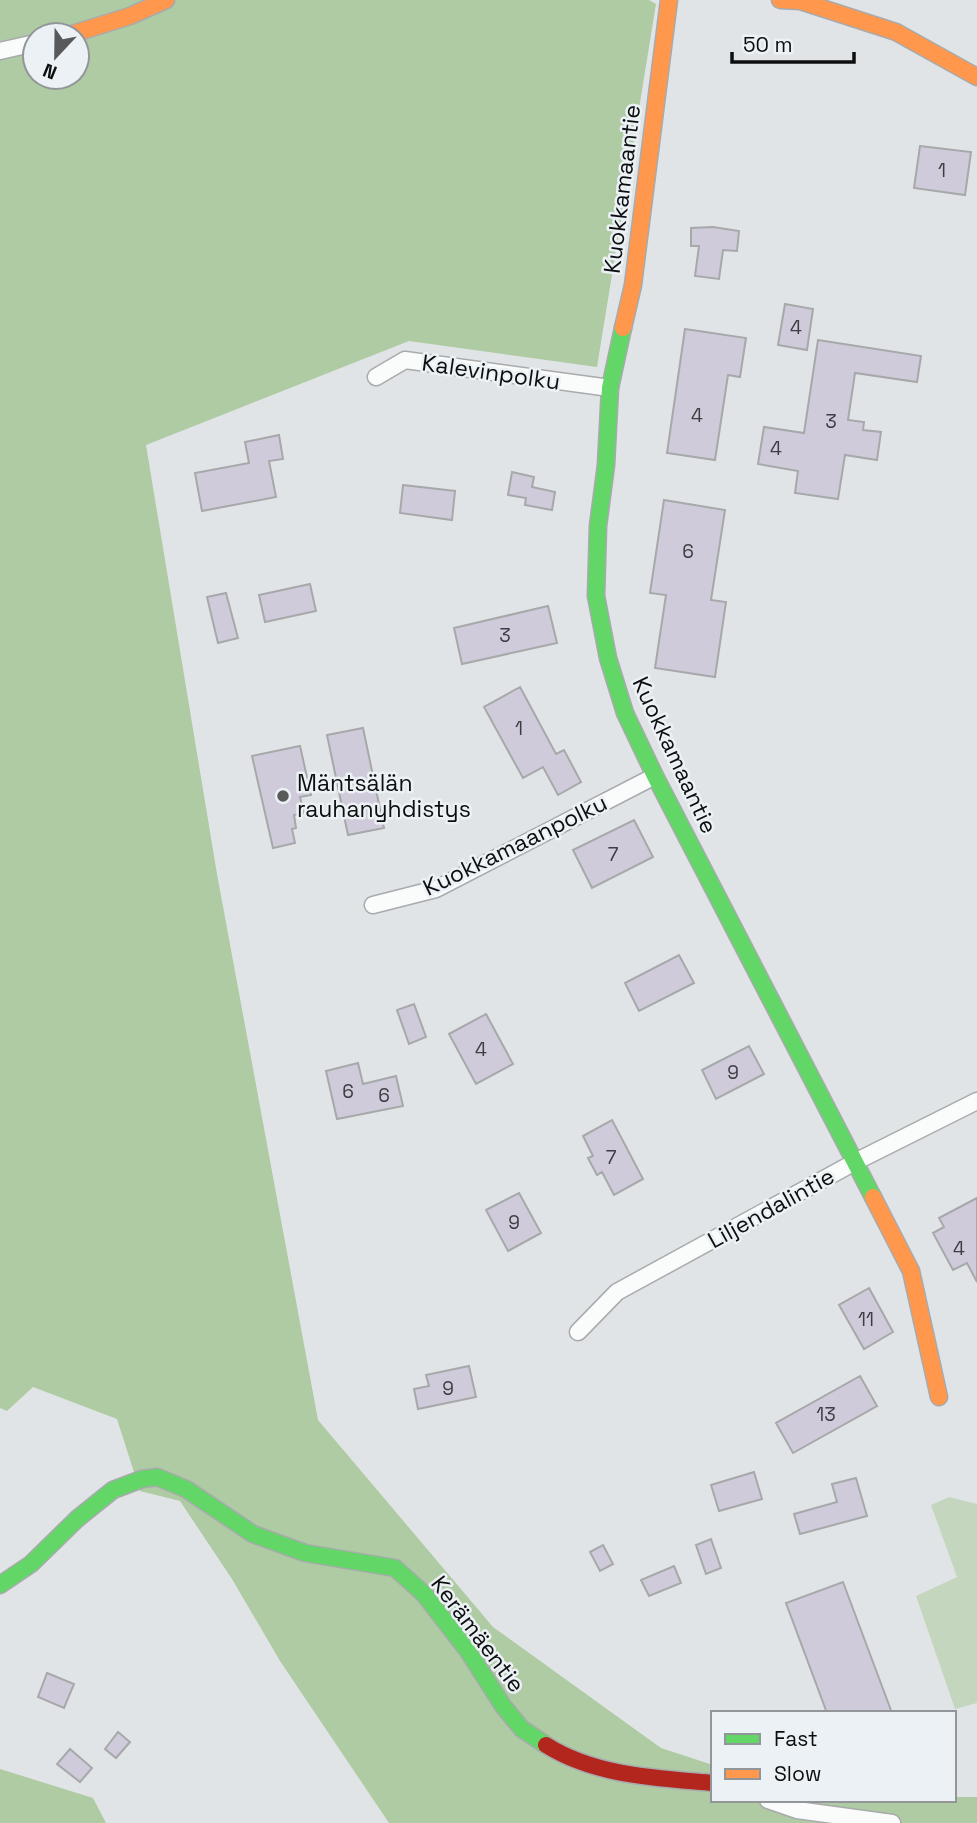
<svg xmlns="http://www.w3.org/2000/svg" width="977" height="1823" font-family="'Space Grotesk',sans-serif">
<rect width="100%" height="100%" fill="#e1e4e6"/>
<path fill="#c4d7be" d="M 949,1497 L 977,1504 L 977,1703 L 955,1709 L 916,1596 L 957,1577 L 931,1505 Z"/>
<path fill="#aecba3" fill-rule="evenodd" d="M 0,0 L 649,0 L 656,4 L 597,367 L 409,341 L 146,445 L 217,874 L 318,1420 L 493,1627 L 661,1748 L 713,1765 L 713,1800 L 954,1800 L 954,1797 L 977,1797 L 977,1823 L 389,1823 L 280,1661 L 232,1579 L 180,1501 L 140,1491 L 117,1419 L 33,1387 L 7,1411 L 0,1408 ZM 35,35 L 77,35 L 77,77 L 35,77 Z
M 0,1769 L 93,1798 L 106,1823 L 0,1823 Z"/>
<path fill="#d0cbdb" stroke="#a6a8a9" stroke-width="2" d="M 920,146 L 971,152 L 965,195 L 914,188 Z
M 713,227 L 739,231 L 737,251 L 723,250 L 719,279 L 695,276 L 699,246 L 691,246 L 691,228 Z
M 785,304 L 813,309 L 807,350 L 778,345 Z
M 685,329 L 746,338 L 740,377 L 728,375 L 715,460 L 667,453 Z
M 818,340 L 921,356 L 917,382 L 855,373 L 848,420 L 864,422 L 863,430 L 881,432 L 877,460 L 845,455 L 838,499 L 795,493 L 798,471 L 758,464 L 764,427 L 804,433 Z
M 279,435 L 283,459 L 269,461 L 276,497 L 202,511 L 195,473 L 249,463 L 245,442 Z
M 512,472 L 534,477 L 532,487 L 555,492 L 552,510 L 525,505 L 526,498 L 508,495 Z
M 403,485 L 455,491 L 452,520 L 400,513 Z
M 664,500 L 725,510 L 711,600 L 726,602 L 715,677 L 655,668 L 666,595 L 650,593 Z
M 310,584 L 316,611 L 265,622 L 259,595 Z
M 226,593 L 238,638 L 218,643 L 207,597 Z
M 548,606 L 557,643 L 462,664 L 454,628 Z
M 520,687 L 556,754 L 564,750 L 581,782 L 558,795 L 543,767 L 523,778 L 484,707 Z
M 363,728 L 384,828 L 348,835 L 327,735 Z
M 300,746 L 311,795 L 300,797 L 304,813 L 294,815 L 296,828 L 292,829 L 295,843 L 273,848 L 252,756 Z
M 634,820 L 653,857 L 592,888 L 573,850 Z
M 679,955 L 694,983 L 639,1011 L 625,983 Z
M 414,1004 L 426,1037 L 409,1044 L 397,1010 Z
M 486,1014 L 513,1064 L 476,1084 L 449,1034 Z
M 749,1046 L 764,1074 L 716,1099 L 702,1070 Z
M 358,1063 L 363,1084 L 396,1076 L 403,1106 L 337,1119 L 326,1071 Z
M 612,1120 L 643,1179 L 614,1195 L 602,1172 L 597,1175 L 588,1158 L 593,1156 L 583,1136 Z
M 519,1193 L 541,1233 L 508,1251 L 486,1210 Z
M 977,1198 L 977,1282 L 967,1263 L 953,1270 L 933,1233 L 944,1227 L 939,1218 Z
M 869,1288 L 893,1332 L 864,1349 L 839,1305 Z
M 469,1366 L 476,1397 L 418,1409 L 414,1389 L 429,1386 L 426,1375 Z
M 860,1376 L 877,1406 L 793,1453 L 776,1423 Z
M 754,1472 L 762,1499 L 719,1511 L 711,1485 Z
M 856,1478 L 867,1516 L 800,1534 L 794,1514 L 837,1502 L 832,1484 Z
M 711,1539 L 721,1568 L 706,1574 L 696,1545 Z
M 603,1545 L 613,1564 L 600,1571 L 590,1552 Z
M 674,1566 L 681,1583 L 649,1596 L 641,1580 Z
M 843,1582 L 892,1713 L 827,1713 L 786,1603 Z
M 47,1673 L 74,1684 L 64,1708 L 38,1697 Z
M 118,1732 L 130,1742 L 116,1758 L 105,1749 Z
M 70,1749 L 92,1768 L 80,1782 L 57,1764 Z"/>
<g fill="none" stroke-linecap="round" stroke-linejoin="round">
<defs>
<path id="street" d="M 0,51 L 35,43
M 376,377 L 405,360 L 610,388
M 373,905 L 436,889 L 655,776
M 578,1332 L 617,1292 L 855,1162 L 977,1101
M 768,1800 L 797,1810 L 892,1823"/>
<path id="fast" d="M 623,328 L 610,388 L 606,465 L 598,526 L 596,596 L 608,658 L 625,713 L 655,776 L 873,1197
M 0,1585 L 31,1564 L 77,1519 L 113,1490 L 142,1479 L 157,1477 L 186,1489 L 253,1534 L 305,1553 L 395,1568 L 424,1594 L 468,1651 L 503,1706 L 522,1729 L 546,1745"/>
<path id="slow" d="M 780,0 L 800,1 L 896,32 L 977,77
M 69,35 L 130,16 L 166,0
M 623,328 L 633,285 L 669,0
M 873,1197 L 911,1271 L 939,1397"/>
<path id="jam" d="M 546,1745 C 595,1776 657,1778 713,1783"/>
</defs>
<use href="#street" stroke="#a8aaac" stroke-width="19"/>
<use href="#fast" stroke="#a8aaac" stroke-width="19"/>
<use href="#slow" stroke="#a8aaac" stroke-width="19"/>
<use href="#jam" stroke="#a8aaac" stroke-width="19"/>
<use href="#street" stroke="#fafbfb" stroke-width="16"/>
<use href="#fast" stroke="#63d668" stroke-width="16"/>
<use href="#slow" stroke="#ff974d" stroke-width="16"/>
<use href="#jam" stroke="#b3261e" stroke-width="16"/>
</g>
<circle fill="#57595a" stroke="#ecf1f5" stroke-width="2.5" cx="283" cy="796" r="7"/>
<g text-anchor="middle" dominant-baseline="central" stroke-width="5" stroke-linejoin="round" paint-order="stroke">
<g font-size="19" fill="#3d3d42">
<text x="942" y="170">1</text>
<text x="796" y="327">4</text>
<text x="697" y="415">4</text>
<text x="831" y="421">3</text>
<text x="776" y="448">4</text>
<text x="688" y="551">6</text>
<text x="505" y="635">3</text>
<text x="519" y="728">1</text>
<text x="613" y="854">7</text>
<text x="481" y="1049">4</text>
<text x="733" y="1072">9</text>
<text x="348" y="1091">6</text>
<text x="384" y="1095">6</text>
<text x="611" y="1157">7</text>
<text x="514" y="1222">9</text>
<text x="959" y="1248">4</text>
<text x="866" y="1319">11</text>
<text x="448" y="1388">9</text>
<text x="826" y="1414">13</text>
</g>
<g font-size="23" fill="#0c0e0f" stroke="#ecf1f5">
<text transform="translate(622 189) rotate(-83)">Kuokkamaantie</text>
<text transform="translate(491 372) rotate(8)">Kalevinpolku</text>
<text transform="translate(675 755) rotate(65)">Kuokkamaantie</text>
<text transform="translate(515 845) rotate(-26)">Kuokkamaanpolku</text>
<text transform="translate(771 1208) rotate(-29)">Liljendalintie</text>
<text transform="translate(478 1634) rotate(53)">Kerämäentie</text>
</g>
<g font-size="23" fill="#0c0e0f" stroke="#ecf1f5" text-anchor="start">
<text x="297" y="783">Mäntsälän<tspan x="297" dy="26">rauhanyhdistys</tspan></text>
</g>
</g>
<rect x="711" y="1711" width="245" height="91" fill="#ecf1f5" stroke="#929699" stroke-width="2"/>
<rect x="725" y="1734" width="35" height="10" fill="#63d668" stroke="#929699" stroke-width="2"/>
<text x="774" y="1746" font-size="21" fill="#0c0e0f">Fast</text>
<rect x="725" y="1769" width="35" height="10" fill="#ff974d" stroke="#929699" stroke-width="2"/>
<text x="774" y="1781" font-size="21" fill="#0c0e0f">Slow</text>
<g transform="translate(56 56) rotate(202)"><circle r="33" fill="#ecf1f5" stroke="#929699" stroke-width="2"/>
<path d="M0-5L12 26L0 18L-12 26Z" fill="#57595a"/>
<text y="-10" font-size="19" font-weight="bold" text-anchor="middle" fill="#0c0e0f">N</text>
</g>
<path d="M732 52v10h122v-10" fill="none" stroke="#0c0e0f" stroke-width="3.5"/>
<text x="743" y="52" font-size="21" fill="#0c0e0f" stroke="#ecf1f5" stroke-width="5" paint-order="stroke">50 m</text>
</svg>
